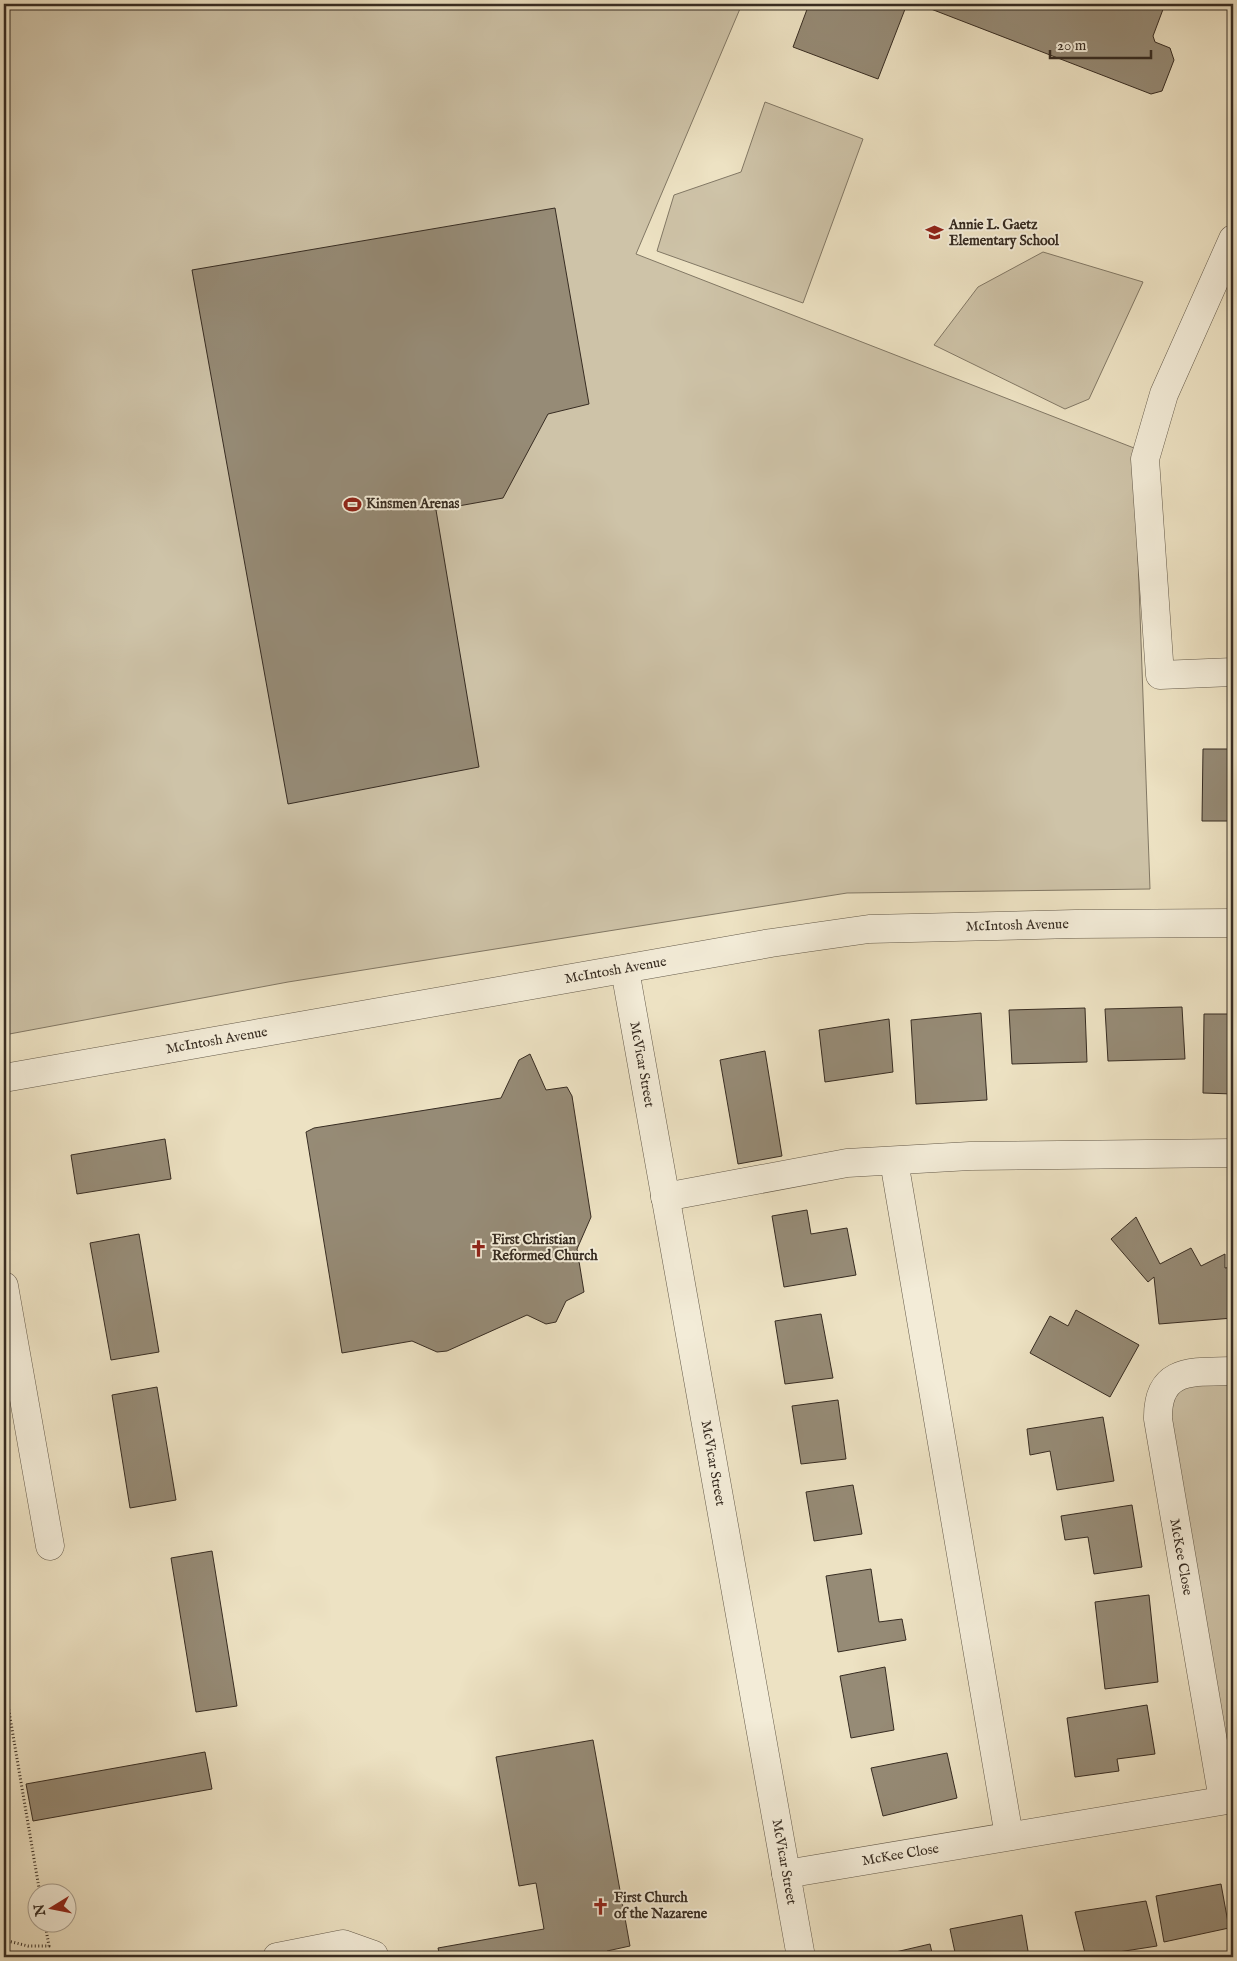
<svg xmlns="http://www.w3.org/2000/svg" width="1237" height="1961" font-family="'IM FELL English',serif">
<rect width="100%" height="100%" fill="#ede2c3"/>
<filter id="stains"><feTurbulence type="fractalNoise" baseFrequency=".004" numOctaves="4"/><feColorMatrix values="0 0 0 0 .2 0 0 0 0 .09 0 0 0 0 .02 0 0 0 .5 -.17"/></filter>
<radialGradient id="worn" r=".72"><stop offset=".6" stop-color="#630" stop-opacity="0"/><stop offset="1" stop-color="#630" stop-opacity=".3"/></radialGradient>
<path fill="#cec3a8" stroke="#827865" d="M 4,4 L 742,4 L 636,254 L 1134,448 L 1150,889 L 847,893 L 288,982 L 4,1035 Z
M 765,102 L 863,139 L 803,303 L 657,251 L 674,195 L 741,172 Z
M 1043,252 L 1143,282 L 1089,399 L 1065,409 L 934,345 L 978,287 Z
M 1233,1371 L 1233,1799 L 1158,1419 L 1168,1382 Z"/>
<path fill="#968b76" stroke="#372c22" d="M 809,4 L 907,4 L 878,79 L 793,47 Z
M 918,4 L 1165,4 L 1153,36 L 1155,42 L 1170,48 L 1174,60 L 1162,91 L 1151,94 Z
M 555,208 L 589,404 L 548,414 L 503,498 L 436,510 L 479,767 L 288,804 L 192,270 Z
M 1203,749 L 1233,749 L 1233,821 L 1202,821 Z
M 1182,1007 L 1185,1059 L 1108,1061 L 1105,1009 Z
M 1085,1008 L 1087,1062 L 1012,1064 L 1009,1010 Z
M 981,1013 L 987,1100 L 916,1104 L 911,1020 Z
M 1204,1014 L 1233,1014 L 1233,1094 L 1203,1093 Z
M 889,1019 L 893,1072 L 825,1082 L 819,1030 Z
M 765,1051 L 782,1156 L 738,1164 L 720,1060 Z
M 530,1054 L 546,1090 L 567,1087 L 572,1096 L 591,1217 L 577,1249 L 584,1292 L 566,1301 L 556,1322 L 546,1324 L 527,1315 L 447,1351 L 437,1352 L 412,1341 L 342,1353 L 306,1132 L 314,1128 L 501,1098 L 519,1060 Z
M 165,1139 L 171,1179 L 77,1194 L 71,1155 Z
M 807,1210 L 811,1234 L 847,1228 L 856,1275 L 784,1287 L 772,1216 Z
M 1136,1217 L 1160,1264 L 1191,1248 L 1201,1266 L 1225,1254 L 1225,1268 L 1233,1267 L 1233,1318 L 1159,1324 L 1154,1277 L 1148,1282 L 1111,1239 Z
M 139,1234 L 159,1352 L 111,1360 L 90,1243 Z
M 1076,1310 L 1139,1345 L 1110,1397 L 1030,1353 L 1050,1316 L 1068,1326 Z
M 821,1314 L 833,1378 L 785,1384 L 775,1321 Z
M 157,1387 L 176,1500 L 130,1508 L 112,1395 Z
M 838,1400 L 846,1459 L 801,1464 L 792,1406 Z
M 1103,1417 L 1114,1481 L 1057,1490 L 1050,1451 L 1030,1455 L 1027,1429 Z
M 853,1485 L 862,1534 L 814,1541 L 806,1492 Z
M 1132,1505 L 1142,1567 L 1094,1574 L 1088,1537 L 1065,1540 L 1061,1516 Z
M 212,1551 L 237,1706 L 196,1712 L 171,1558 Z
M 871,1569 L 879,1622 L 902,1619 L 906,1640 L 838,1652 L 826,1576 Z
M 1149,1595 L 1158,1682 L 1105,1689 L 1095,1602 Z
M 885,1667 L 894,1730 L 851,1738 L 840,1676 Z
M 1147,1705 L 1155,1754 L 1117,1759 L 1119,1771 L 1075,1777 L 1067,1718 Z
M 593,1740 L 630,1946 L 607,1951 L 608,1957 L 440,1957 L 438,1948 L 544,1929 L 536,1883 L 519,1886 L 496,1757 Z
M 205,1752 L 212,1789 L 33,1821 L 26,1784 Z
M 947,1753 L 957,1798 L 883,1816 L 871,1768 Z
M 1221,1884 L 1229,1928 L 1164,1942 L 1156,1896 Z
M 1146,1901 L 1157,1946 L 1086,1957 L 1075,1912 Z
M 1022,1915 L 1029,1957 L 956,1957 L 950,1929 Z
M 930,1944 L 933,1957 L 888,1957 L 887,1954 Z"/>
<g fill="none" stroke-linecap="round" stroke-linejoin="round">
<defs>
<g id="minor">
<path d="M 1233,239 L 1164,394 L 1145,459 L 1160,675 L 1233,672"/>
<path id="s1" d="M 625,970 L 801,1957"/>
<path id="s2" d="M 4,1078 L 771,943 L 869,929 L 1075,924 L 1233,923"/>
<path d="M 894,1161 L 1009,1836"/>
<path d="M 665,1197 L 847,1163 L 970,1156 L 1233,1153"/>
<path d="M 4,1286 L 50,1546"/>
<path d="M 1223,1800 L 1158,1419 C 1157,1367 1193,1372 1233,1371"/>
<path id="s3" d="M 786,1874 L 1233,1799"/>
<path d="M 277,1957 L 343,1944 L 374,1955 L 374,1957"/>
</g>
</defs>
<use href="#minor" stroke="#645a4a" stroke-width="29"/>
<path stroke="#372c22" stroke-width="3" stroke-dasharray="1 2.5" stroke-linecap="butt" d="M 4,1682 L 40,1894
M 4,1940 L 28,1946 L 49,1946 L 45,1924"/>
<use href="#minor" stroke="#f3ecd8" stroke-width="28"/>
</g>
<defs>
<symbol id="school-bare" viewBox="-9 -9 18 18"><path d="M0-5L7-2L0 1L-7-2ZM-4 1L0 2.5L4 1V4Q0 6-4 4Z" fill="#8f2418" stroke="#f3ecd8" stroke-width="2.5" paint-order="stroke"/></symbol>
<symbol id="stadium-bare" viewBox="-9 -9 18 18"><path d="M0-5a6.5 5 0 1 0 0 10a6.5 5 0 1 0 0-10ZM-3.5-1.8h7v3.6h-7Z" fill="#8f2418" stroke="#f3ecd8" stroke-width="2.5" paint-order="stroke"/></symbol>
<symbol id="church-bare" viewBox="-9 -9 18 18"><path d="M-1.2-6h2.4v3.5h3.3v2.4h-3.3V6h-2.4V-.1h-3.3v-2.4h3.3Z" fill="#8f2418" stroke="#f3ecd8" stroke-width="2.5" paint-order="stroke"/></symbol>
</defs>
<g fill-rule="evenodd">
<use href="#school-bare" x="922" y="220" width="25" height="25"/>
<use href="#stadium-bare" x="340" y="492" width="25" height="25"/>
<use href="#church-bare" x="466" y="1236" width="25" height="25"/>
<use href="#church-bare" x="588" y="1894" width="25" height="25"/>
</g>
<g text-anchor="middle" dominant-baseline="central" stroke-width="4" stroke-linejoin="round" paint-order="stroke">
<g font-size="14" font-weight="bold" fill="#372c22" stroke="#f3ecd8" text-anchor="start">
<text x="949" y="225">Annie L. Gaetz<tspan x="949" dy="16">Elementary School</tspan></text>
<text x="366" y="504">Kinsmen Arenas</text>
<text x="492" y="1240">First Christian<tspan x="492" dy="16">Reformed Church</tspan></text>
<text x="614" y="1898">First Church<tspan x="614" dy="16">of the Nazarene</tspan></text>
</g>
<g font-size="14" fill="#372c22" stroke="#f3ecd8">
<text stroke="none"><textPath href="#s2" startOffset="1026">McIntosh Avenue</textPath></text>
<text stroke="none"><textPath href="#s2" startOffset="621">McIntosh Avenue</textPath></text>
<text stroke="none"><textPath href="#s2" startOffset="216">McIntosh Avenue</textPath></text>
<text stroke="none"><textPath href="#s1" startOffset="96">McVicar Street</textPath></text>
<text stroke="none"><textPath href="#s1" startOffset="501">McVicar Street</textPath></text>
<text transform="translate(1181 1557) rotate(80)">McKee Close</text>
<text stroke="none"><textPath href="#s3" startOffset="116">McKee Close</textPath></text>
<text stroke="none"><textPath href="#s1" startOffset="906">McVicar Street</textPath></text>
</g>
</g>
<rect width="1237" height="1961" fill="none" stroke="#ede2c3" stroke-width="20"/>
<rect x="5" y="5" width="1227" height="1951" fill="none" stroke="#372c22" stroke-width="2.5"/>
<rect x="10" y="10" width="1217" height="1941" fill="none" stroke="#372c22"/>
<g transform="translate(52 1908) rotate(260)"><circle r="24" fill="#f3ecd8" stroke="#a89f8f"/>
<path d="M0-4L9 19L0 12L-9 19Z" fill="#8f2418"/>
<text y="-8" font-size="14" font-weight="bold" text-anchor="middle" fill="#372c22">N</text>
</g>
<path d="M1050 50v8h101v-8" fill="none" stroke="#372c22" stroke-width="2.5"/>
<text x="1057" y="50" font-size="15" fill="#372c22" stroke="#f3ecd8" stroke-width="4" paint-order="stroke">20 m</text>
<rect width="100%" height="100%" filter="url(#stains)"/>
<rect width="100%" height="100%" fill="url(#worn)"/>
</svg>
